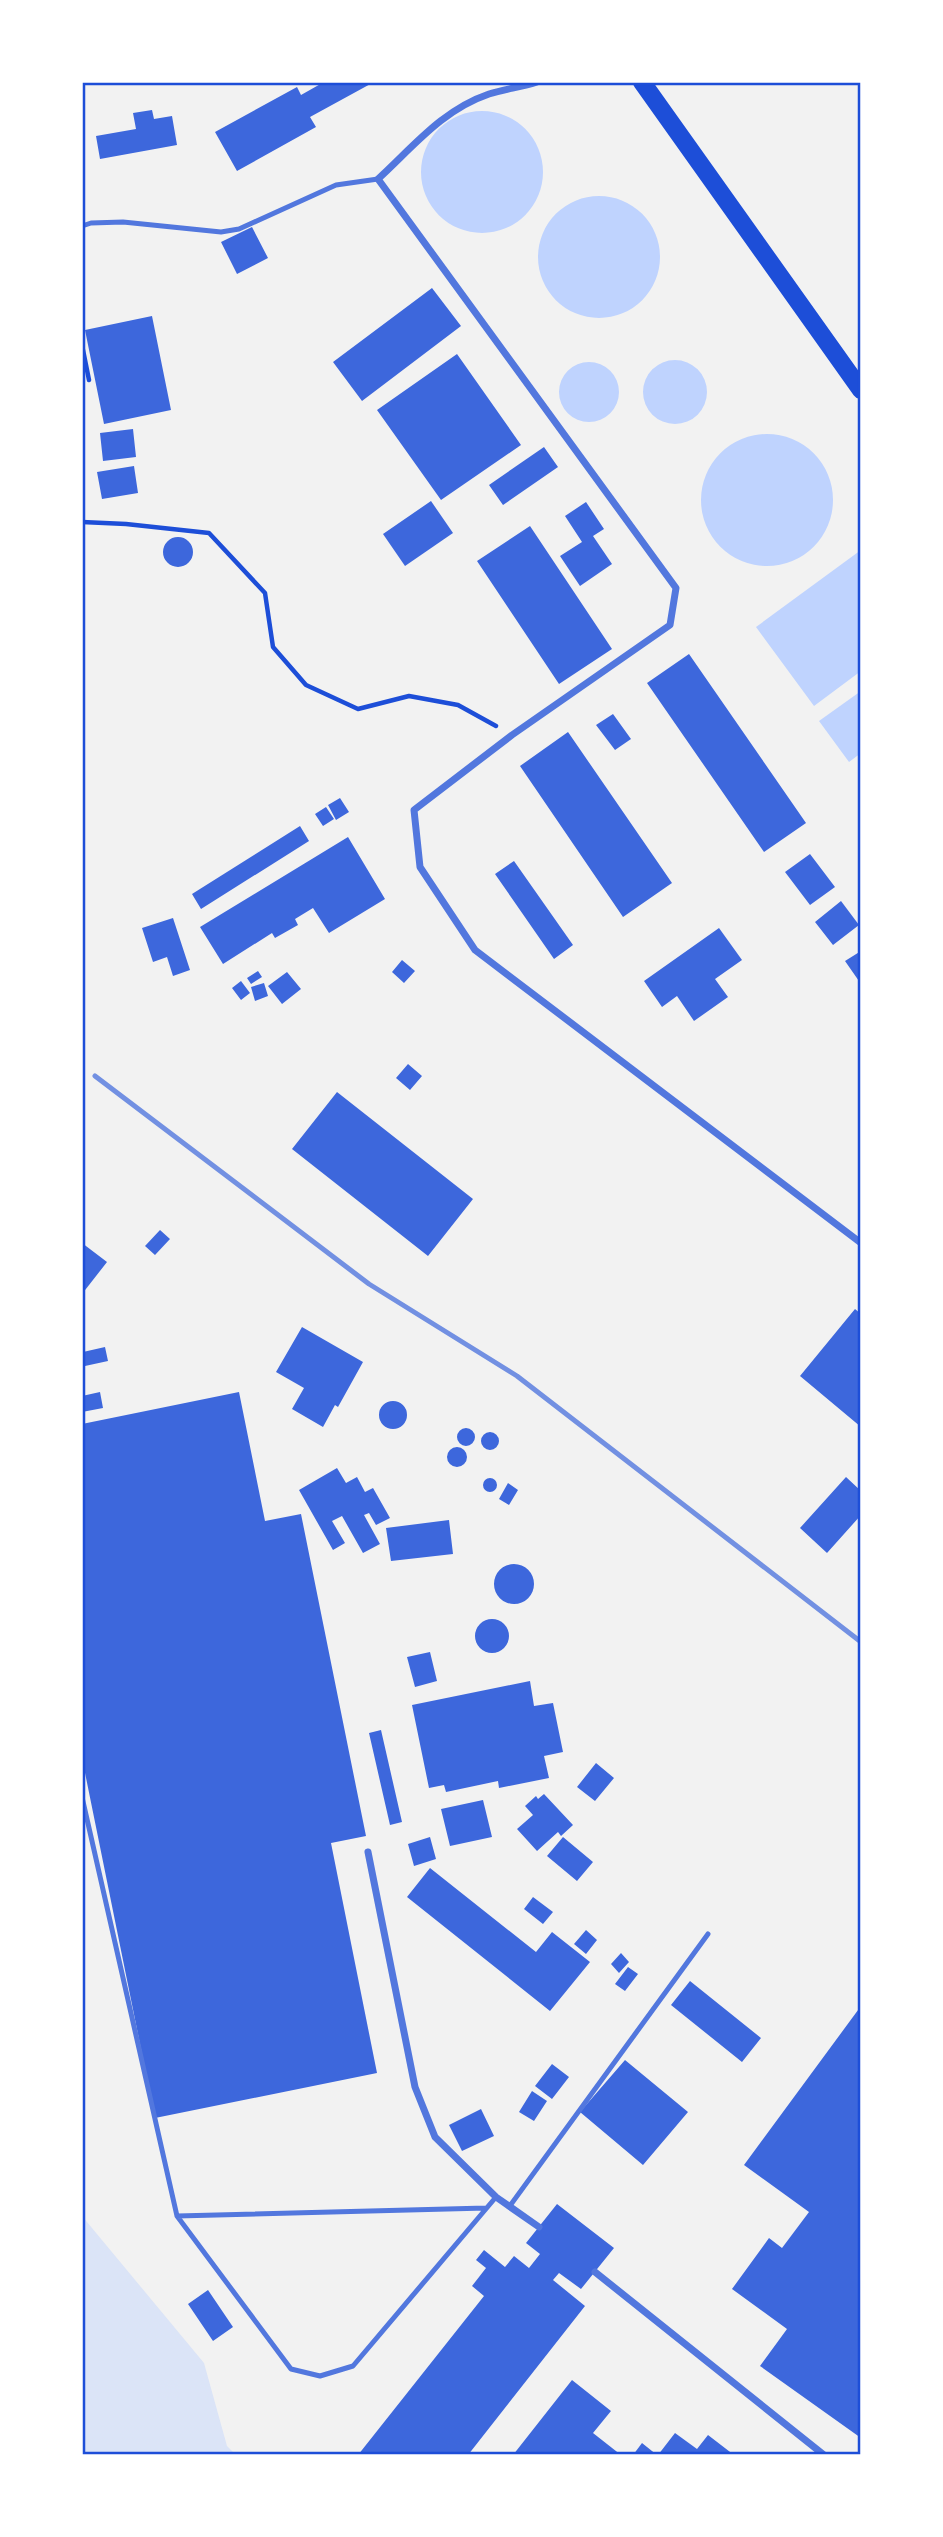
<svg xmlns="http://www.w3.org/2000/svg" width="943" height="2537" font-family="Manrope,sans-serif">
<rect width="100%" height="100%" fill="#f2f2f2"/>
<path fill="#dbe4f7" d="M 82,2216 L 204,2363 L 227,2446 L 236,2455 L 82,2455 Z"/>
<path fill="#bfd3fe" d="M421 172a61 61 0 1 1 122 0a61 61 0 1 1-122 0Z
M538 257a61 61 0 1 1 122 0a61 61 0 1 1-122 0Z
M643 392a32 32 0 1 1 64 0a32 32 0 1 1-64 0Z
M559 392a30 30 0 1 1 60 0a30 30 0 1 1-60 0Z
M701 500a66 66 0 1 1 132 0a66 66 0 1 1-132 0Z
M 861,550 L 861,671 L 814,706 L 756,627 Z
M 861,691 L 861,753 L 849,762 L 819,721 Z"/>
<path fill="#3d67dc" d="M 324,82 L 374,82 L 310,117 L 316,127 L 237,171 L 215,132 L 297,87 L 301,95 Z
M 152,110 L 154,119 L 172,116 L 177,145 L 100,159 L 96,136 L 136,129 L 133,113 Z
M 252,227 L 268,258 L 237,274 L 221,242 Z
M 432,288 L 461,326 L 362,401 L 333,362 Z
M 152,316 L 171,410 L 104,424 L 85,330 Z
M 457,354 L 521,445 L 441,500 L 377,410 Z
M 133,429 L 136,457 L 103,461 L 100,433 Z
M 544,447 L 558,467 L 503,505 L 489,485 Z
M 134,466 L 138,493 L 102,499 L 97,472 Z
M 431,501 L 453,533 L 405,566 L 383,534 Z
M 586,502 L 604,529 L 593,536 L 612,564 L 580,586 L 560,556 L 582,542 L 565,516 Z
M 530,526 L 612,649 L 559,684 L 477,561 Z
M163 552a15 15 0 1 1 30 0a15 15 0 1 1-30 0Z
M 689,654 L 806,823 L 764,852 L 647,683 Z
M 613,714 L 631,739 L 615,750 L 596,725 Z
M 568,732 L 672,883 L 623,917 L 520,766 Z
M 340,798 L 349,812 L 336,820 L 328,805 Z
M 326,807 L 334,819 L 323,826 L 315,814 Z
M 300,826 L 309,841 L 201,909 L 192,894 Z
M 348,837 L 385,899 L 329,933 L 313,908 L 295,919 L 298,925 L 275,938 L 272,933 L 223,964 L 200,927 Z
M 810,854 L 835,887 L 810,905 L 785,872 Z
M 514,861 L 573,945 L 554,959 L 495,874 Z
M 841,901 L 859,925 L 833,945 L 815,922 Z
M 173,918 L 190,970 L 173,976 L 167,957 L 153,962 L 142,928 Z
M 719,928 L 742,960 L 715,979 L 728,997 L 694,1021 L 677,996 L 662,1007 L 644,981 Z
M 861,951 L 861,984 L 845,961 Z
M 402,960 L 415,971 L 404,983 L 392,972 Z
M 258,971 L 262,977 L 251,984 L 247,978 Z
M 287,972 L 301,989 L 282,1004 L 268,986 Z
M 241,981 L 250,993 L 241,1000 L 232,988 Z
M 264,983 L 268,996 L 255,1001 L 251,987 Z
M 408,1064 L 422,1076 L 410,1090 L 396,1078 Z
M 337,1092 L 473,1199 L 428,1256 L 292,1149 Z
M 160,1230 L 170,1239 L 155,1255 L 145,1246 Z
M 82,1243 L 107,1262 L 82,1294 Z
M 855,1309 L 861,1314 L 861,1427 L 800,1376 Z
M 302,1327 L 363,1362 L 338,1407 L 335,1405 L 323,1427 L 292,1409 L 304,1388 L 276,1372 Z
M 105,1347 L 108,1361 L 85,1366 L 83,1352 Z
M 100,1392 L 103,1408 L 82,1412 L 82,1396 Z
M 239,1392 L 265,1521 L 301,1514 L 366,1836 L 331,1843 L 377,2073 L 155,2118 L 82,1758 L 82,1424 Z
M379 1415a14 14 0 1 1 28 0a14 14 0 1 1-28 0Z
M457 1437a9 9 0 1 1 18 0a9 9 0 1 1-18 0Z
M481 1441a9 9 0 1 1 18 0a9 9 0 1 1-18 0Z
M447 1457a10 10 0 1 1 20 0a10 10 0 1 1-20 0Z
M 337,1468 L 346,1483 L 357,1477 L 365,1492 L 373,1488 L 390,1518 L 376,1525 L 369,1513 L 364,1515 L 380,1544 L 363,1553 L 342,1516 L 332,1521 L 345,1543 L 333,1550 L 299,1490 Z
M 846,1477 L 861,1491 L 861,1515 L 827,1553 L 800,1528 Z
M483 1485a7 7 0 1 1 14 0a7 7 0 1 1-14 0Z
M 508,1483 L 518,1490 L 509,1505 L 499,1499 Z
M 449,1520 L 453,1554 L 391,1561 L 386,1528 Z
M494 1584a20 20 0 1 1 40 0a20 20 0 1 1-40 0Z
M475 1636a17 17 0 1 1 34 0a17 17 0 1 1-34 0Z
M 430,1652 L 437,1681 L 415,1687 L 407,1657 Z
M 530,1681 L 534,1706 L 553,1703 L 563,1752 L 544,1756 L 549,1778 L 499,1788 L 498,1781 L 446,1792 L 444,1785 L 429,1788 L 412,1705 Z
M 381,1730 L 402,1822 L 390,1825 L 369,1733 Z
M 596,1763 L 614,1778 L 595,1801 L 577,1787 Z
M 544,1794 L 573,1825 L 561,1836 L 558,1832 L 537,1851 L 517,1829 L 533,1815 L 525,1806 L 536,1796 L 538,1799 Z
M 483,1800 L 492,1837 L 450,1846 L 441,1809 Z
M 430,1837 L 436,1859 L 414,1866 L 408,1844 Z
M 563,1837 L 593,1862 L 577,1881 L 547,1856 Z
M 430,1868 L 536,1952 L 552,1932 L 590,1962 L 550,2011 L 407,1897 Z
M 533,1897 L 553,1912 L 543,1924 L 524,1909 Z
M 586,1930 L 597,1940 L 586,1954 L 574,1944 Z
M 621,1953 L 629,1962 L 619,1973 L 611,1964 Z
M 628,1967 L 638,1974 L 625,1991 L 615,1984 Z
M 690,1981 L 761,2038 L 742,2062 L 671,2005 Z
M 861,2006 L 861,2438 L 760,2366 L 787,2329 L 732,2289 L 769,2238 L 782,2248 L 809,2212 L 744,2165 Z
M 625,2060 L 688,2112 L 643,2165 L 580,2112 Z
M 552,2064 L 569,2077 L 552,2099 L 535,2086 Z
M 532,2091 L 547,2101 L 534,2121 L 519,2112 Z
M 481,2109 L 494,2136 L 462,2151 L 449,2125 Z
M 557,2204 L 614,2248 L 581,2289 L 559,2273 L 553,2280 L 585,2306 L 468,2455 L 358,2455 L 484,2296 L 472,2286 L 486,2268 L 476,2260 L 484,2250 L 505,2267 L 514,2256 L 529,2268 L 540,2254 L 526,2243 Z
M 208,2290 L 233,2327 L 213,2341 L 188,2304 Z
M 572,2380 L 611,2411 L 593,2433 L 621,2455 L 513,2455 Z
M 675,2433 L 697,2449 L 708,2435 L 734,2455 L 658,2455 Z
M 642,2443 L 657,2455 L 633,2455 Z"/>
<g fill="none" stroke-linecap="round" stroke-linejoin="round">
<path stroke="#1d4ed8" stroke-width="4.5" d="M 82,345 L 89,380
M 82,522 L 126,524 L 209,533 L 265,593 L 273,647 L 306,685 L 358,709 L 409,696 L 458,705 L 496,726"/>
<path stroke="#5277de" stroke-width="5" d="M 82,226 L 91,223 L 123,222 L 221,232 L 239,229 L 336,185 L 378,179
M 82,1797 L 177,2216 L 486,2208
M 509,2207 L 708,1934
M 177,2216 L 291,2369 L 320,2376 L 353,2366 L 496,2197"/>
<path stroke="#5277de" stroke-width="7" d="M 537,82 C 522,87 505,89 489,94 C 442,110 413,147 378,179 L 676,588 L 670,625 L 512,735 L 414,810 L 420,867 L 475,950 L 861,1243
M 368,1852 L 415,2087 L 435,2137 L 496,2197 L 539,2227
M 595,2272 L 824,2455"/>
<path stroke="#1d4ed8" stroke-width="18" d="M 642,82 L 861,390"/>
<path stroke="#7290e2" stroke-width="5" d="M 95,1076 L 369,1284 L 517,1376 L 861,1642"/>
</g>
<rect width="943" height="2537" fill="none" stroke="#ffffff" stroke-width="168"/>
<rect x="84" y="84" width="775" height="2369" fill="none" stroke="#1d4ed8" stroke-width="2.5"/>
</svg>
